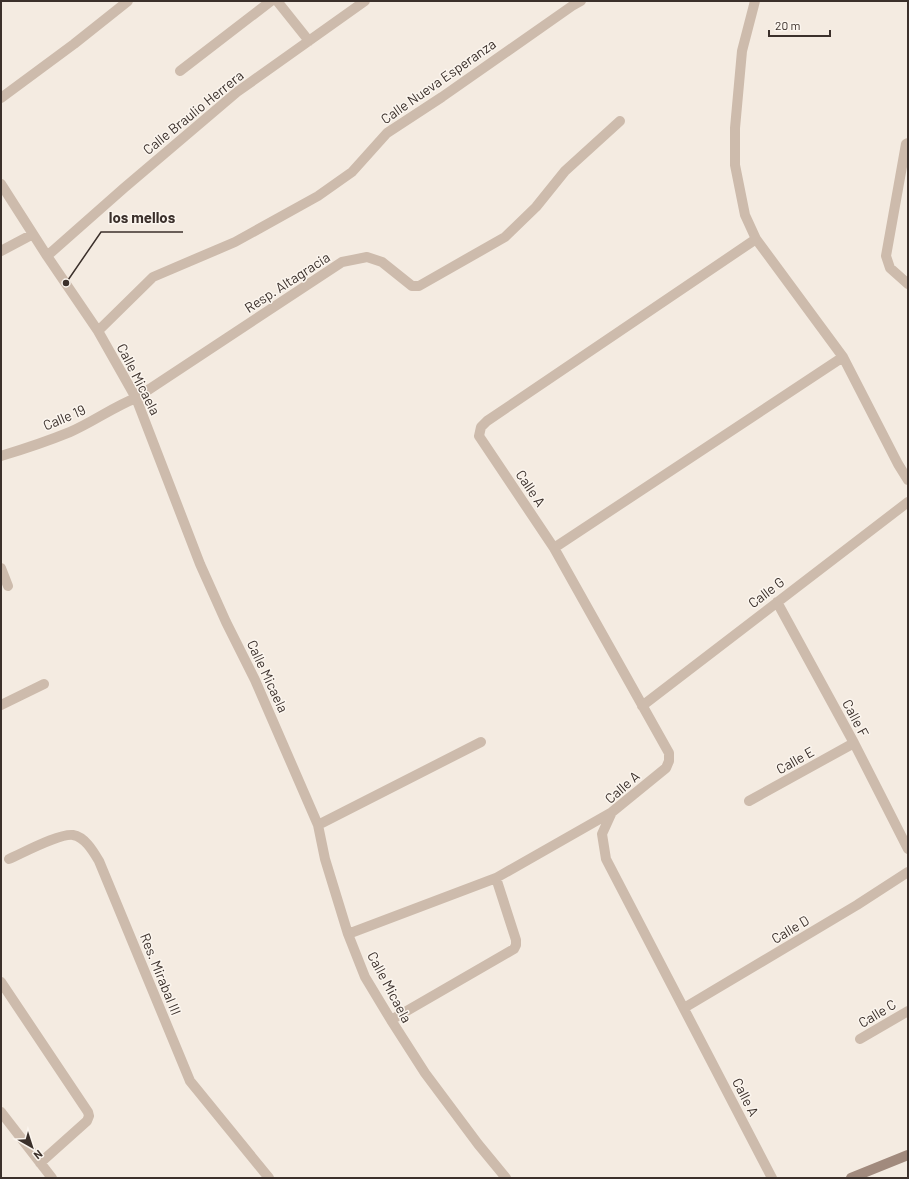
<svg xmlns="http://www.w3.org/2000/svg" width="909" height="1179" font-family="Barlow,sans-serif">
<rect width="100%" height="100%" fill="#f4ebe1"/>
<g fill="none" stroke-linecap="round" stroke-linejoin="round">
<path stroke="#cdbbac" stroke-width="10" d="M 277,1 L 309,41
M 755,1 L 742,51 L 735,128 L 735,165 L 745,215 L 756,239 L 843,357 L 898,464 L 908,480
M 180,71 L 271,1
M 1,98 L 74,44 L 128,1
M 908,143 L 906,144 L 886,256 L 890,268 L 908,284
M 1,184 L 47,256 L 98,331 L 136,398 L 200,564 L 226,622 L 255,680 L 318,825 L 325,859 L 348,934 L 365,977 L 391,1020 L 425,1073 L 478,1144 L 506,1178
M 756,239 L 487,421 L 481,427 L 479,436 L 554,548 L 669,753 L 669,761 L 666,768 L 612,812 L 602,834 L 606,859 L 772,1178
M 1,251 L 33,234
M 47,256 L 124,188 L 237,92 L 365,1
M 98,331 L 153,277 L 235,242 L 318,196 L 352,172 L 387,133 L 442,97 L 572,6 L 581,1
M 1,456 C 24,449 48,441 70,432 C 93,422 113,407 136,398 L 342,262 L 367,257 L 382,262 L 412,286 L 419,286 L 505,237 L 536,207 L 565,171 L 620,121
M 554,548 L 843,357
M 1,568 L 8,586
M 777,602 L 854,743 L 908,849
M 1,705 L 44,684
M 642,706 L 908,502
M 749,801 L 854,743
M 318,825 L 481,742
M 9,859 C 23,853 60,833 73,835 C 85,837 93,851 99,861 L 190,1081 L 269,1178
M 348,934 L 496,878 L 612,812
M 1,982 L 88,1112 L 89,1116 L 87,1121 L 40,1163
M 684,1008 L 857,905 L 908,872
M 391,1020 L 514,949 L 516,945 L 516,940 L 496,878
M 860,1039 L 908,1011
M 1,1112 L 52,1178"/>
<path stroke="#a18a7d" stroke-width="10" d="M 851,1178 L 908,1155"/>
</g>
<g text-anchor="middle" dominant-baseline="central" stroke-width="3" stroke-linejoin="round" paint-order="stroke">
<g font-size="14" fill="#3b302b" stroke="#fbf5ee">
<text transform="translate(438 81) rotate(-35)">Calle Nueva Esperanza</text>
<text transform="translate(193 112) rotate(-39)">Calle Braulio Herrera</text>
<text transform="translate(287 282) rotate(-33)">Resp. Altagracia</text>
<text transform="translate(139 379) rotate(63)">Calle Micaela</text>
<text transform="translate(64 417) rotate(-23)">Calle 19</text>
<text transform="translate(531 488) rotate(56)">Calle A</text>
<text transform="translate(766 592) rotate(-37)">Calle G</text>
<text transform="translate(268 676) rotate(65)">Calle Micaela</text>
<text transform="translate(856 718) rotate(62)">Calle F</text>
<text transform="translate(795 760) rotate(-29)">Calle E</text>
<text transform="translate(622 787) rotate(-41)">Calle A</text>
<text transform="translate(790 929) rotate(-31)">Calle D</text>
<text transform="translate(161 974) rotate(68)">Res. Mirabal III</text>
<text transform="translate(390 987) rotate(62)">Calle Micaela</text>
<text transform="translate(877 1013) rotate(-31)">Calle C</text>
<text transform="translate(746 1097) rotate(63)">Calle A</text>
</g>
</g>
<path fill="none" stroke="#3b302b" stroke-width="1.5" d="M66 283L101 232H183"/>
<circle fill="#3b302b" stroke="#fbf5ee" stroke-width="1.5" cx="66" cy="283" r="4"/>
<g font-size="15" text-anchor="middle" font-weight="bold" fill="#3b302b" stroke="#fbf5ee" stroke-width="3" stroke-linejoin="round" paint-order="stroke">
<text x="142" y="223">los mellos</text>
</g>
<rect width="909" height="1179" fill="none" stroke="#3b302b" stroke-width="4"/>
<g transform="translate(32 1147) rotate(141)" stroke="#fbf5ee" stroke-width="3" paint-order="stroke">
<path d="M0-3L7 15L0 10L-7 15Z" fill="#3b302b"/>
<text y="-6" font-size="11" font-weight="bold" text-anchor="middle" fill="#3b302b">N</text>
</g>
<path d="M769 30v6h61v-6" fill="none" stroke="#3b302b" stroke-width="2"/>
<text x="775" y="30" font-size="12" fill="#3b302b" stroke="#fbf5ee" stroke-width="3" paint-order="stroke">20 m</text>
</svg>
